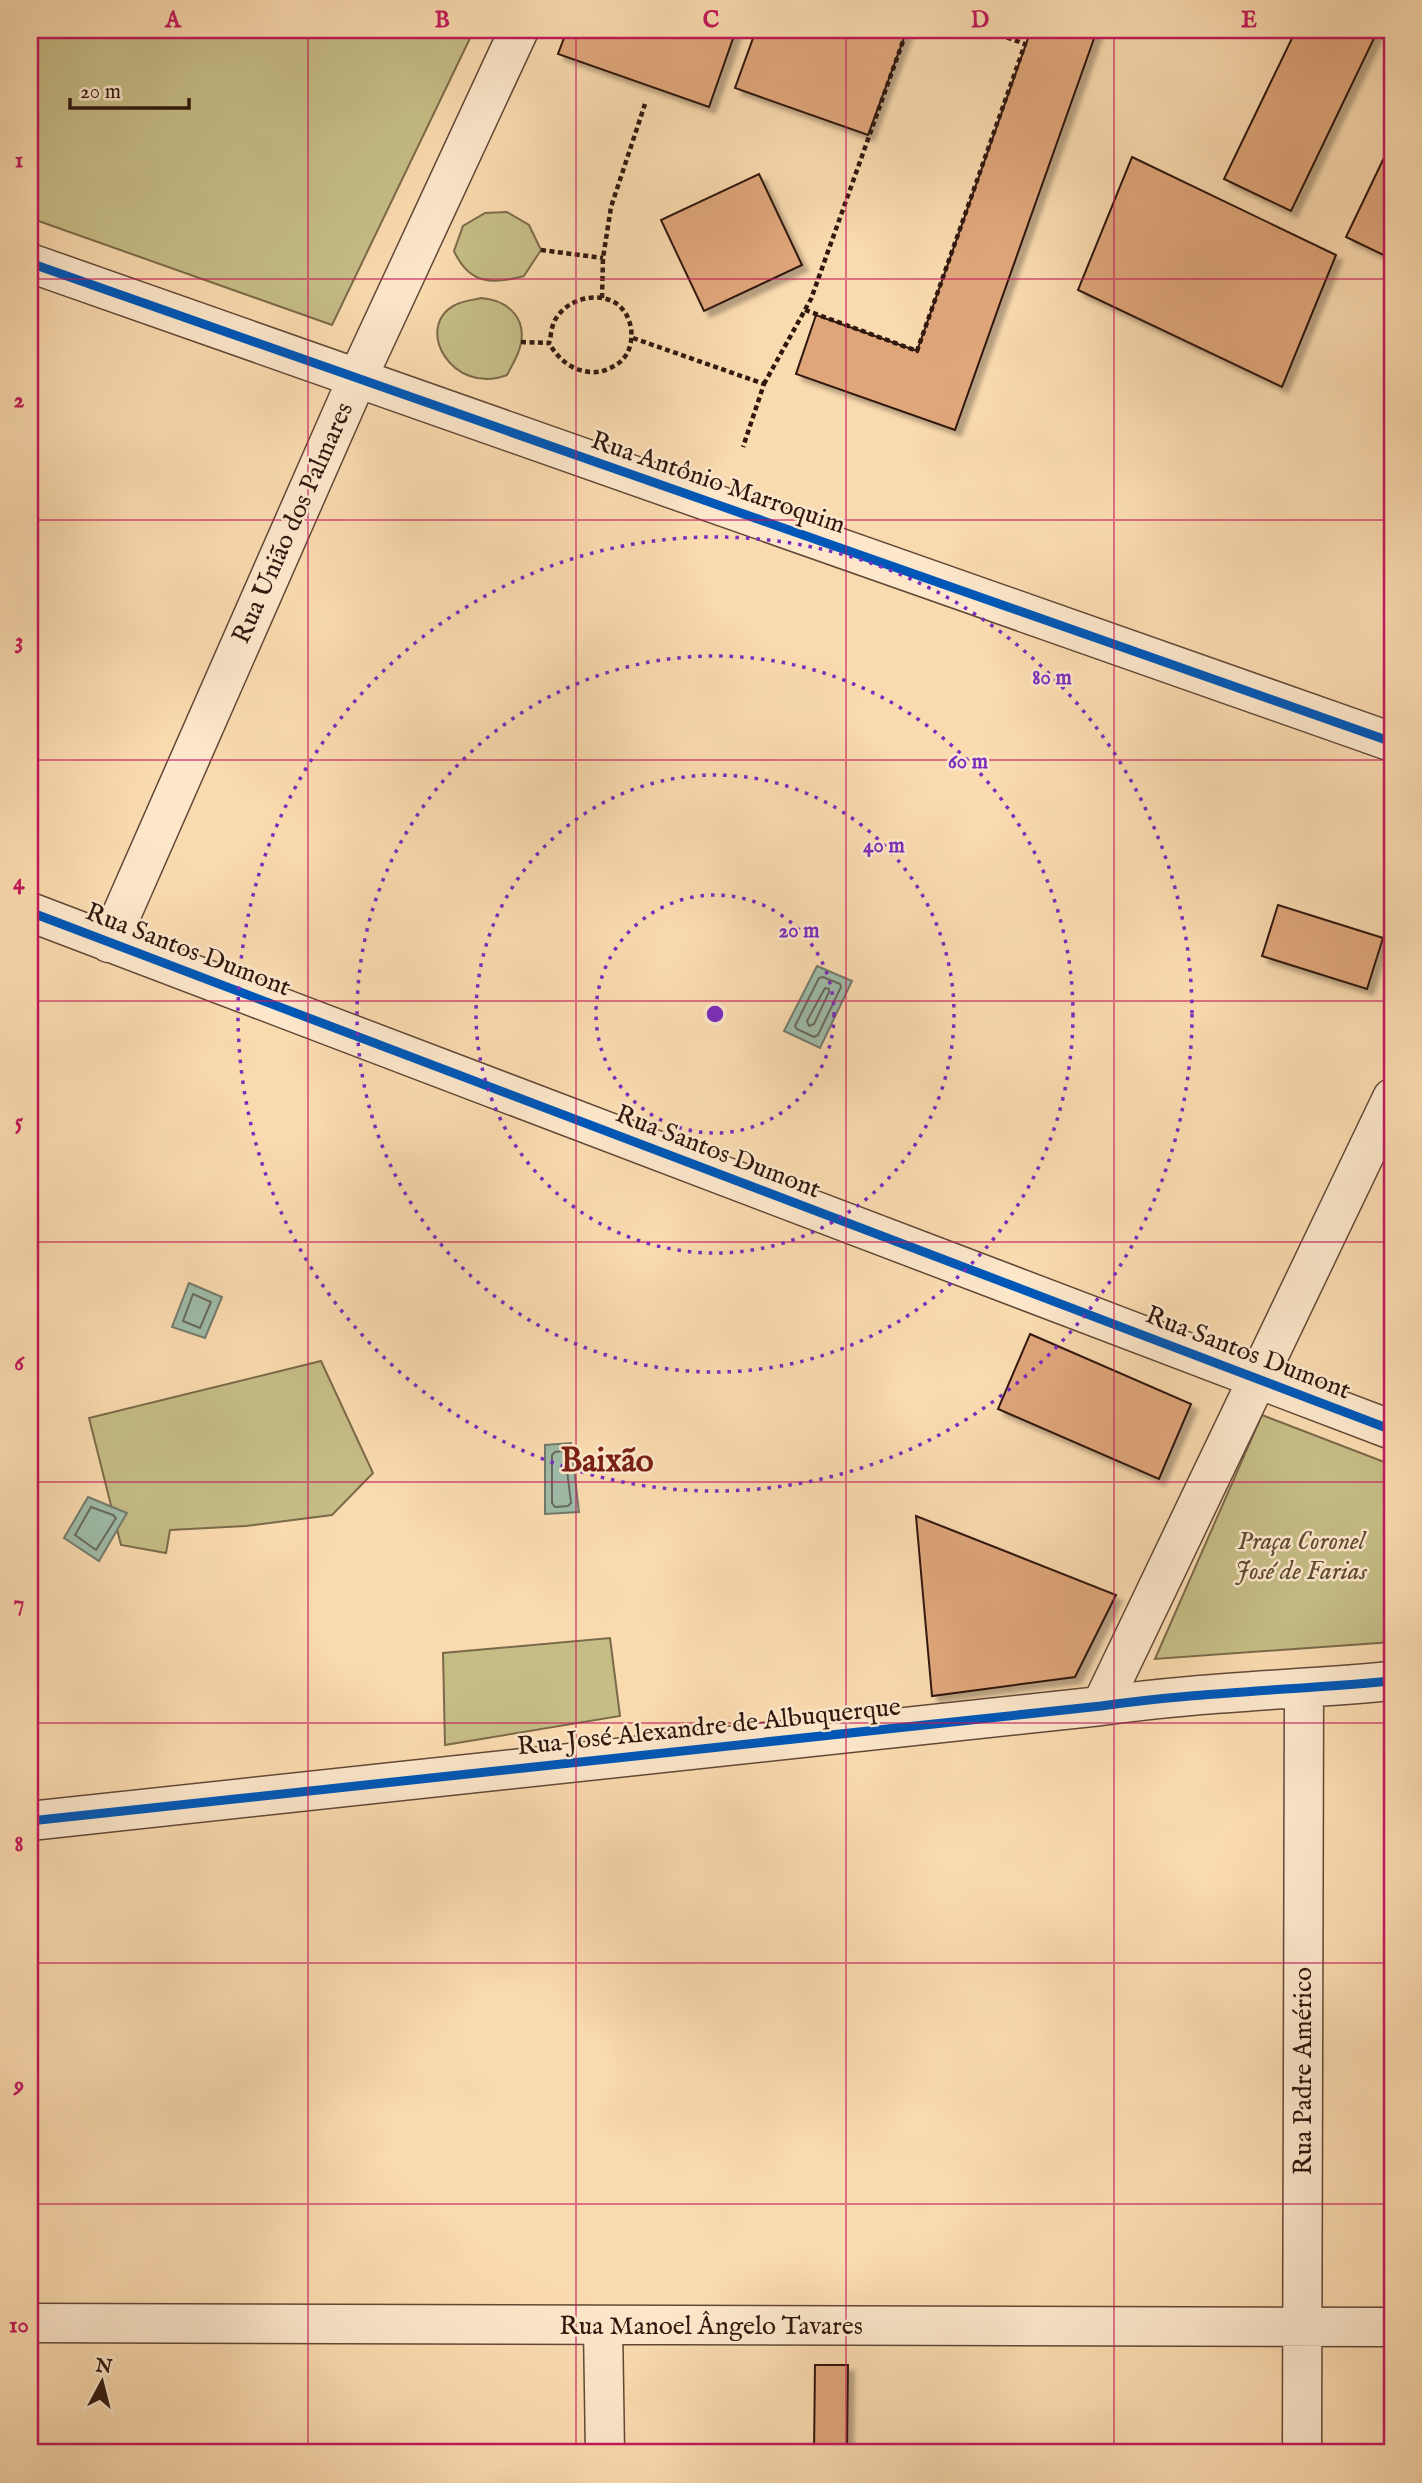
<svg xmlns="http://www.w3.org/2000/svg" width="1422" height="2483" font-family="'IM FELL English',serif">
<defs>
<filter id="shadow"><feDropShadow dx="6" dy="6" stdDeviation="2" flood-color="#0004"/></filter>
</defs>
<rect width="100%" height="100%" fill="#fadaaf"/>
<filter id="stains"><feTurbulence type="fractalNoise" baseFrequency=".00286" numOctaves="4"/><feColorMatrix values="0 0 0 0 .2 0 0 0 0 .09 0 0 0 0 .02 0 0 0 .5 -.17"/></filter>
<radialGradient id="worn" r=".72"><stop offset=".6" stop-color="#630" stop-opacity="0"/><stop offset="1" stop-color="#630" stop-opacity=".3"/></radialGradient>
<path fill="#c6bd86" stroke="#7b6a4a" stroke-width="2" d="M 30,30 L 474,30 L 332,325 L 30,218 Z
M 507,212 L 529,225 L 541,250 L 524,276 C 492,285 469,284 454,251 L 463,226 L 485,213 Z
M 481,298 C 506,300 526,316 521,343 C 519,355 512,365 507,375 C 452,396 413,327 455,305 C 462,301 473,300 481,298 Z
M 321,1361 L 373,1473 L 332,1515 L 246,1526 L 170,1530 L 166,1553 L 121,1545 L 89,1418 Z
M 1262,1415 L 1392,1465 L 1392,1642 L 1155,1659 Z
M 610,1638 L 620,1716 L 445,1745 L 443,1653 Z"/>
<path fill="#9ebba8" stroke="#727a6b" stroke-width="2" d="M 817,966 L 852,981 L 820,1048 L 784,1031 Z
M 189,1283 L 222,1297 L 205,1338 L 172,1327 Z
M 571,1443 L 579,1512 L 545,1514 L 545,1445 Z
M 88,1497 L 127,1513 L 99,1561 L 64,1538 Z"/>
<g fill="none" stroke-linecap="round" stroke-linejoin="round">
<path stroke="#676a5c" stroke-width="2" d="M 823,977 L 840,984 L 841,987 L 818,1035 L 814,1037 L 797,1029 L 795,1026 L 819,978 Z
M 825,988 L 829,989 L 829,992 L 814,1024 L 809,1026 L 807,1021 Z
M 193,1294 L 211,1302 L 200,1328 L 183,1321 Z
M 562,1451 L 565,1454 L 571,1503 L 568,1506 L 555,1507 L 552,1503 L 552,1455 L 555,1452 Z
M 91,1507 L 113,1515 L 116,1518 L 96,1550 L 75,1535 Z"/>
</g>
<path fill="#dfa67a" stroke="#30180f" stroke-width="2" filter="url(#shadow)" d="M 567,30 L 736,30 L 709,107 L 558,54 Z
M 756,30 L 907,30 L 868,135 L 735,88 Z
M 1031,30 L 1097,30 L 955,430 L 796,374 L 816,315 L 917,351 Z
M 1296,30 L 1378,30 L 1291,211 L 1224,179 Z
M 1392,141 L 1392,259 L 1346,237 Z
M 1132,157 L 1336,255 L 1282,387 L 1078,290 Z
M 759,174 L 802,265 L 704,311 L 661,220 Z
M 1278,905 L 1383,938 L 1367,989 L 1262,956 Z
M 1030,1334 L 1191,1404 L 1159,1479 L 998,1409 Z
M 916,1516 L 1116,1595 L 1075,1677 L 932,1696 Z
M 815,2365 L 848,2365 L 847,2453 L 814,2453 Z"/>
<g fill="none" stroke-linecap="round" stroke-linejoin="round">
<defs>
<path id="minor" d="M 30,263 L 1392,742
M 30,912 L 1392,1430
M 109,943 L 357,379 L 519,30
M 1101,1706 L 1392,1098
M 30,1821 L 1101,1706 C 1198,1692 1295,1690 1392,1681
M 30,2323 L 1392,2327
M 603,2326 L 605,2453
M 1302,2453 L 1304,1689"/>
</defs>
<use href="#minor" stroke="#624837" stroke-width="41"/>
<path stroke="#30180f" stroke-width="4.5" stroke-dasharray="5 3.5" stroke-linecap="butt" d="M 541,250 L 603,258
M 602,298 L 603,258 L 611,207 L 645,104
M 805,310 L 917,351 L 1025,44 L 987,30
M 633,338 L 764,384 L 743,447
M 521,342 L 549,343 C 551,337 551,329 554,322 C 564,301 593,291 614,302 C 634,313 638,347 620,362 C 612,368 602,373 591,372 C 572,371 558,359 549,343
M 764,384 L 811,299 L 907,30"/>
<use href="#minor" stroke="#fce7cb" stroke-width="38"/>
<defs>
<path id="cycleway" d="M 30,263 L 1392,742
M 30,912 L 1392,1430
M 30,1821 L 1101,1706 C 1198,1692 1295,1690 1392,1681"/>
</defs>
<use href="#cycleway" stroke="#fce7cb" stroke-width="13"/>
<use href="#cycleway" stroke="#0057b8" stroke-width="9"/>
</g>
<path fill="none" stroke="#c2185b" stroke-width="2" stroke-opacity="0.55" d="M 308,30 L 308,2453M 576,30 L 576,2453M 846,30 L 846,2453M 1114,30 L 1114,2453M 30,279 L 1392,279M 30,520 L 1392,520M 30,760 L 1392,760M 30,1001 L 1392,1001M 30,1242 L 1392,1242M 30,1482 L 1392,1482M 30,1723 L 1392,1723M 30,1963 L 1392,1963M 30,2204 L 1392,2204"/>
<g fill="none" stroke="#7b2cbf" stroke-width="3.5" stroke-dasharray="3.5 7">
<circle cx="715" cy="1014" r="119"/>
<circle cx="715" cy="1014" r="239"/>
<circle cx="715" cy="1014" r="358"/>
<circle cx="715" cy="1014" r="477"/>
</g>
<g text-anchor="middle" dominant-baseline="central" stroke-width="5" stroke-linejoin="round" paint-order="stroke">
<g font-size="26" fill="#30180f" stroke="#fce7cb">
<text transform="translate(718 483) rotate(19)">Rua Antônio Marroquim</text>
<text transform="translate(293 523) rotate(-66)">Rua União dos Palmares</text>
<text transform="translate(188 950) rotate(21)">Rua Santos Dumont</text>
<text transform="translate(718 1152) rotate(21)">Rua Santos Dumont</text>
<text transform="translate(1248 1353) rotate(21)">Rua Santos Dumont</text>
<text transform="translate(709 1727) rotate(-6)">Rua José Alexandre de Albuquerque</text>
<text transform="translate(1303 2071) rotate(-90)">Rua Padre Américo</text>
<text x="711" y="2326">Rua Manoel Ângelo Tavares</text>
</g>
<g font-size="26" font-style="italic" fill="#5d4a33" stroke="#fce7cb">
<text x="1301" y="1541">Praça Coronel<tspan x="1301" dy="30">José de Farias</tspan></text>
</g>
<g font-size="33" font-weight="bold" fill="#7a1f14" stroke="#fce7cb">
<text x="607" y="1462">Baixão</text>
</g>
</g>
<circle cx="715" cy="1014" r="10" fill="#7b2cbf" stroke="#fce7cb" stroke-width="3.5"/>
<g font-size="21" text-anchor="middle" font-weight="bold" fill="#7b2cbf" stroke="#fce7cb" stroke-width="5" stroke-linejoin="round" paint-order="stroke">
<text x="1052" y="684">80 m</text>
<text x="968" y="768">60 m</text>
<text x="884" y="852">40 m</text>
<text x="799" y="937">20 m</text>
</g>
<rect width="1422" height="2483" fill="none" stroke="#fadaaf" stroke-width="77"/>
<g transform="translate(102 2382) rotate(7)" stroke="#fce7cb" stroke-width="5" paint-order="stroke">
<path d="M0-5L12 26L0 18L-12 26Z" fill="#30180f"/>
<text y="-10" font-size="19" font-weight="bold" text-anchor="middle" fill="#30180f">N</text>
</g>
<path d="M70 98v10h119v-10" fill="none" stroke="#30180f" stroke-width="3.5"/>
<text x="80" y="98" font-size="21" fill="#30180f" stroke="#fce7cb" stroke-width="5" paint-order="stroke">20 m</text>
<rect x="38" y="38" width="1346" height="2406" fill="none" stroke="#c2185b" stroke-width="2.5"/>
<g font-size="23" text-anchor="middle" font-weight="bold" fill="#c2185b">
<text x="173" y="27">A</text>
<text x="442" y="27">B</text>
<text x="711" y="27">C</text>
<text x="980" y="27">D</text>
<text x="1249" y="27">E</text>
<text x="19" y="167">1</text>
<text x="19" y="407">2</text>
<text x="19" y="648">3</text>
<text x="19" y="889">4</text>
<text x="19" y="1129">5</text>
<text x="19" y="1370">6</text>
<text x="19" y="1610">7</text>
<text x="19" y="1851">8</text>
<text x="19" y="2092">9</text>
<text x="19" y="2332">10</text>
</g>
<rect width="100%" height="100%" filter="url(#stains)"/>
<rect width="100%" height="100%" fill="url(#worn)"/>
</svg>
